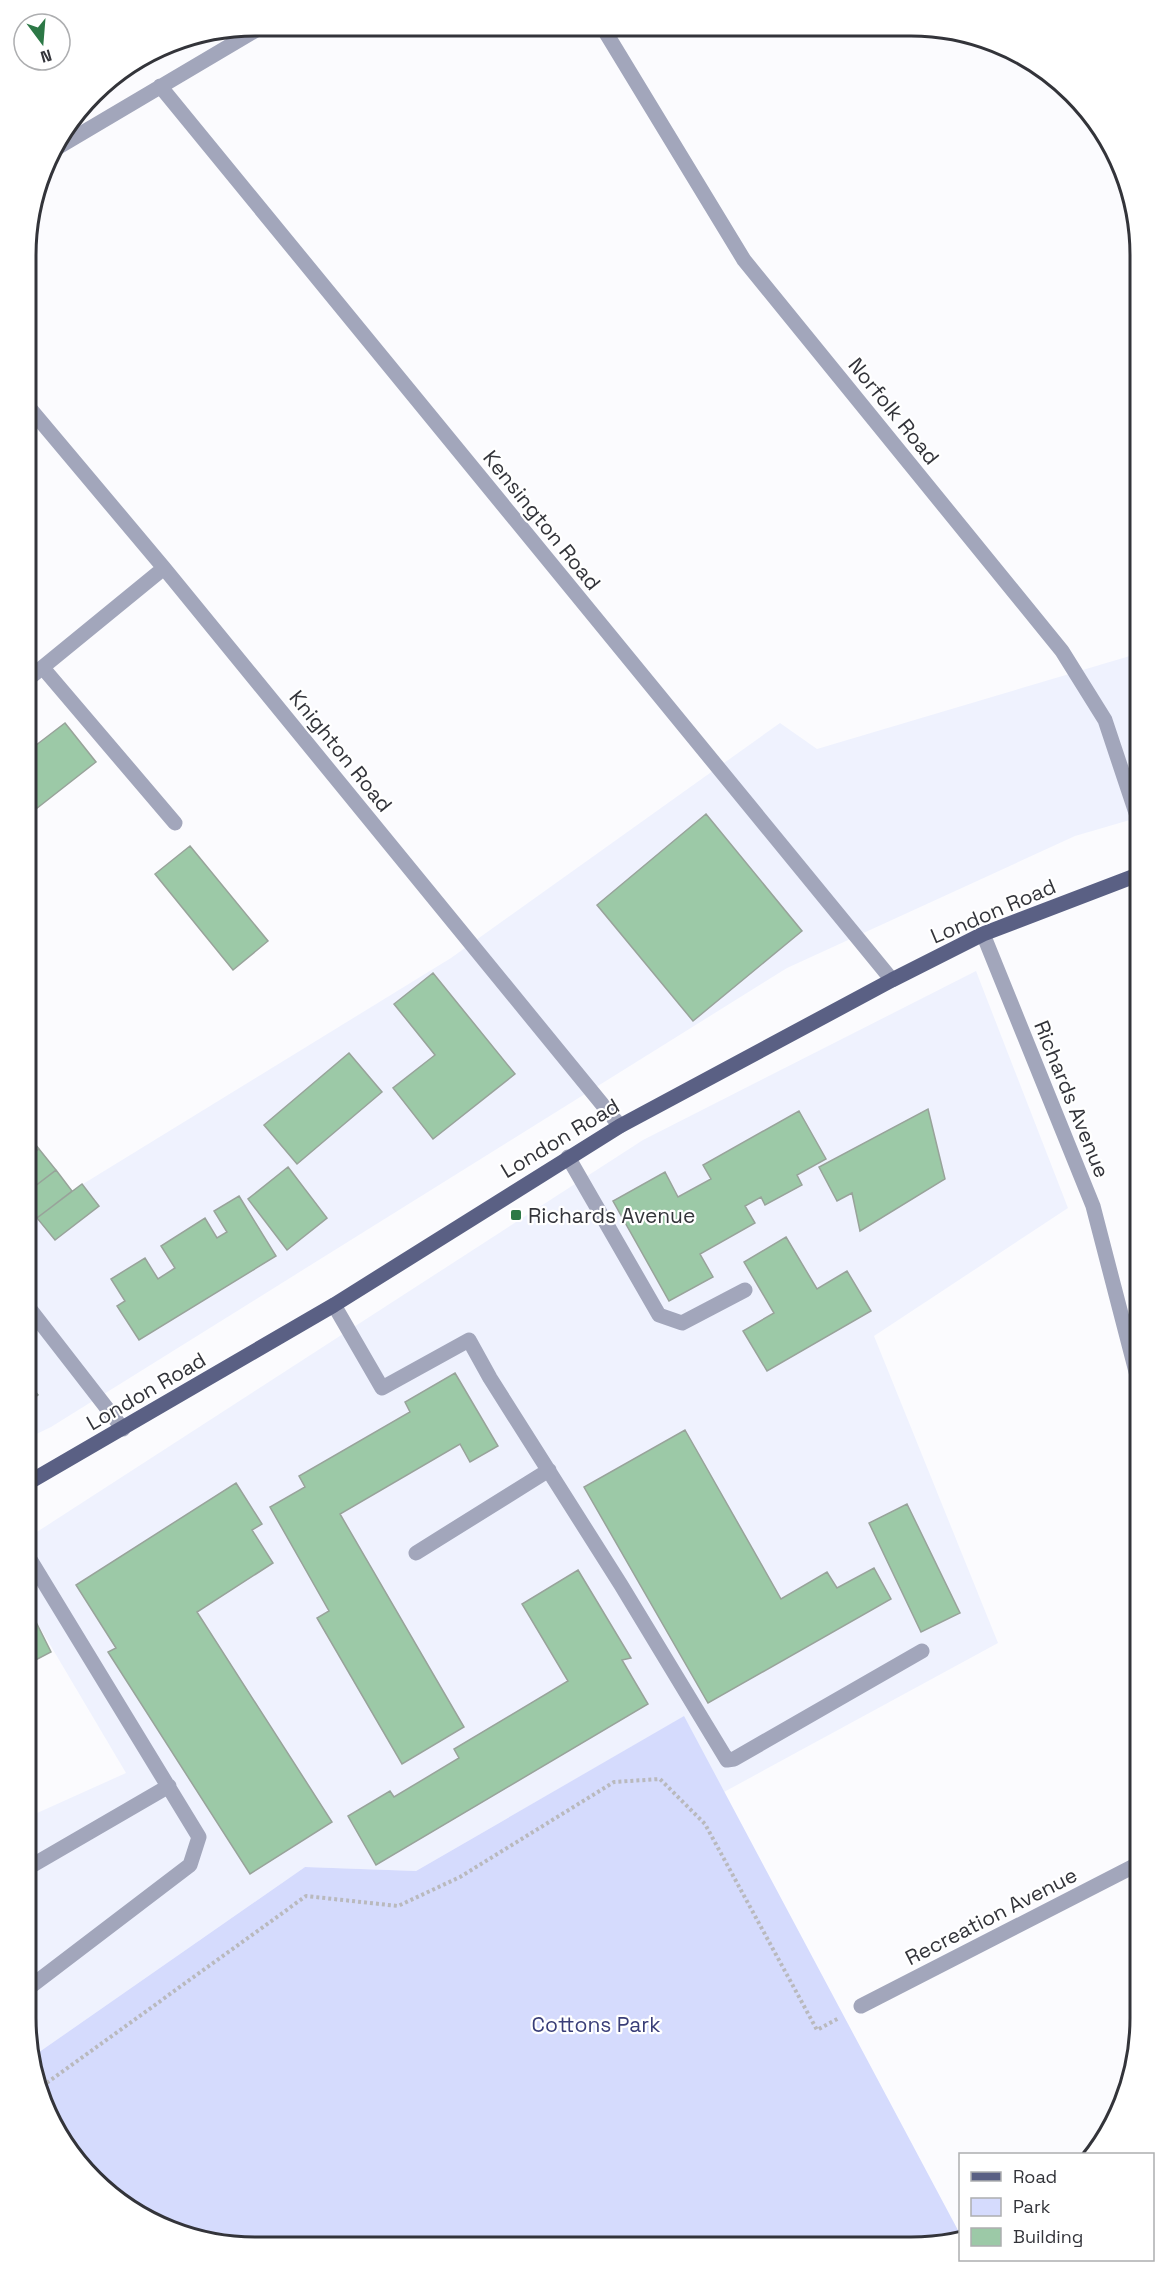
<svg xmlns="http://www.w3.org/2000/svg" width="1166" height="2273" font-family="'Space Grotesk',sans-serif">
<rect width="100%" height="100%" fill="#fbfbfe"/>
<path fill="#eff2fe" d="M 1140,653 L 1140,817 L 1075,836 L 787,968 L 51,1427 L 26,1439 L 26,1219 L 451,958 L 780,723 L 817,749 Z
M 976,971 L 1068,1208 L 874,1336 L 998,1643 L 724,1792 L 683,1717 L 416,1871 L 305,1867 L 32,2057 L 26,2018 L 26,1818 L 126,1773 L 26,1604 L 26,1539 L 643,1140 Z"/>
<path fill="#d5dbfd" d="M 684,1716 L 960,2234 L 960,2239 L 911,2247 L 225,2245 L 167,2230 L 104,2191 L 64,2145 L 38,2092 L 32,2057 L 305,1867 L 416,1871 Z"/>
<path fill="#9cc9a7" stroke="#98a39a" stroke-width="1.5" d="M 65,723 L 96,762 L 27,816 L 27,752 Z
M 706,814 L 802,931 L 693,1021 L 597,905 Z
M 190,846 L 268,941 L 233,970 L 155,874 Z
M 433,973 L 515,1074 L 433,1139 L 393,1088 L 435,1055 L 394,1004 Z
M 349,1053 L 382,1092 L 297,1164 L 264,1125 Z
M 928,1109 L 945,1179 L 860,1231 L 852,1193 L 837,1201 L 819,1167 Z
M 799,1111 L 826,1159 L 797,1175 L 802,1185 L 765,1205 L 761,1197 L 745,1206 L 755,1223 L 700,1254 L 713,1277 L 669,1301 L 613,1201 L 665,1172 L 678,1197 L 711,1179 L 703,1165 Z
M 26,1133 L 39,1149 L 26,1159 Z
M 39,1149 L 56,1170 L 26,1193 L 26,1159 Z
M 288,1167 L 327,1218 L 287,1250 L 248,1199 Z
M 56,1170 L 72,1191 L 37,1218 L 26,1203 L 26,1193 Z
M 82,1184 L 99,1206 L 55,1240 L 37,1218 Z
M 239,1196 L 276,1256 L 139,1340 L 117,1306 L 125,1301 L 111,1279 L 145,1258 L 158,1279 L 175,1268 L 161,1246 L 205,1218 L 217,1238 L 227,1232 L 214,1211 Z
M 786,1237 L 817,1289 L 847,1271 L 871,1311 L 767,1371 L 743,1331 L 774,1313 L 744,1262 Z
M 455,1373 L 498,1446 L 470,1462 L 460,1444 L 340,1514 L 464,1727 L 402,1764 L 317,1618 L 329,1611 L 270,1507 L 305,1487 L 299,1476 L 410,1412 L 405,1402 Z
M 26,1380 L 38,1395 L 26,1405 Z
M 685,1430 L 781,1599 L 827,1572 L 837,1588 L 874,1568 L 891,1599 L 708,1703 L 584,1487 Z
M 236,1483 L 262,1524 L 252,1530 L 273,1563 L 197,1612 L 332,1822 L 250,1874 L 108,1652 L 116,1648 L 76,1585 Z
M 907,1504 L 960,1613 L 921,1632 L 869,1523 Z
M 578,1570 L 631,1658 L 622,1660 L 648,1704 L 376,1865 L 348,1816 L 390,1791 L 394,1797 L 459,1758 L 454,1749 L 568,1681 L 522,1604 Z
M 29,1608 L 51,1652 L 26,1665 L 26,1610 Z"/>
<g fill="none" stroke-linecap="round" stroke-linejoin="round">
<path stroke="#b9b9bd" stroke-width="4" stroke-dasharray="3 3" stroke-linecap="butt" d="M 37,2090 L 306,1896 L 398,1906 L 460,1877 L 614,1782 L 660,1779 L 705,1824 L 817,2030 L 839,2018"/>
<path stroke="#a2a6bb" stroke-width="15" d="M 43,668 L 175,823
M 568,1157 L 659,1315 L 682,1323 L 745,1290
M 334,1305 L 382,1388 L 469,1340 L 490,1378 L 621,1585 L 727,1760 L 734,1759 L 922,1651
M 416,1553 L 549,1470
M 26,1869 L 169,1786
M 26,1990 L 190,1865 L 199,1837 L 26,1553"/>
<path stroke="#a2a6bb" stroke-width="15" d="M 603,28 L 744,260 L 1062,651 L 1105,720 L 1140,825
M 160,86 L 892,980
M 50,152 L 263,26
M 27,405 L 164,568 L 620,1126
M 27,680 L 164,568
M 983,934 L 1093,1206 L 1140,1387
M 26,1304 L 123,1429
M 861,2006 L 1140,1863"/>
<path stroke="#5a6084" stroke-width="15" d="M 26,1484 L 334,1305 L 620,1126 L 892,980 L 983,934 L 1140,874"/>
</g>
<rect fill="#2c7846" stroke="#fff" stroke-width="2" x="510" y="1209" width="12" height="12" rx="3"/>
<g text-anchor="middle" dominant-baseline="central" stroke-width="4.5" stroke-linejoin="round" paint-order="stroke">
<g font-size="21" fill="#33343a" stroke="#fff">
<text transform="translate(894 411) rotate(51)">Norfolk Road</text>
<text transform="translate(542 520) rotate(51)">Kensington Road</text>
<text transform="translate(341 751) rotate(51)">Knighton Road</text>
<text transform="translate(993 911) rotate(-23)">London Road</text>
<text transform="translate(1072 1099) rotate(68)">Richards Avenue</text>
<text transform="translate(560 1138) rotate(-31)">London Road</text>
<text transform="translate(146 1391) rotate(-30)">London Road</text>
<text transform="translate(991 1916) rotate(-27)">Recreation Avenue</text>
</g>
<g font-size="21" fill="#33343a" stroke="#fff" text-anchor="start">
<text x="528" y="1215">Richards Avenue</text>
</g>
<g font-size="21" fill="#393e78" stroke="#fff">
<text x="596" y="2024">Cottons Park</text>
</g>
</g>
<path d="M0 0H1166V2273H0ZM255 36H911A219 219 0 0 1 1130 255V2018A219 219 0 0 1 911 2237H255A219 219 0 0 1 36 2018V255A219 219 0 0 1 255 36Z" fill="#fff" fill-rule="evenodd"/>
<path fill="none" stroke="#33343a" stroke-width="3" d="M255 36H911A219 219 0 0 1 1130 255V2018A219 219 0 0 1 911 2237H255A219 219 0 0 1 36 2018V255A219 219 0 0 1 255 36Z"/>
<rect x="959" y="2153" width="195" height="108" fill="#ffffff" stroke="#adaeb0" stroke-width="1.5"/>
<rect x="971" y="2172" width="30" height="9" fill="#5a6084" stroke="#adaeb0" stroke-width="1.5"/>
<text x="1013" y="2183" font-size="18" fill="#33343a">Road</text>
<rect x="971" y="2198" width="30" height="18" fill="#d5dbfd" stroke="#adaeb0" stroke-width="1.5"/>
<text x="1013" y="2213" font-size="18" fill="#33343a">Park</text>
<rect x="971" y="2228" width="30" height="18" fill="#9cc9a7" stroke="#adaeb0" stroke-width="1.5"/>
<text x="1013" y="2243" font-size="18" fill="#33343a">Building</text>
<g transform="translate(42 42) rotate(164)"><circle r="28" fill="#ffffff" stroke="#adaeb0" stroke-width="1.5"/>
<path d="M0-4.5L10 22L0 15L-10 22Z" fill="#2c7846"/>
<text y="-9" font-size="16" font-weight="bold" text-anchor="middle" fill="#33343a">N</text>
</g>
</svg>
